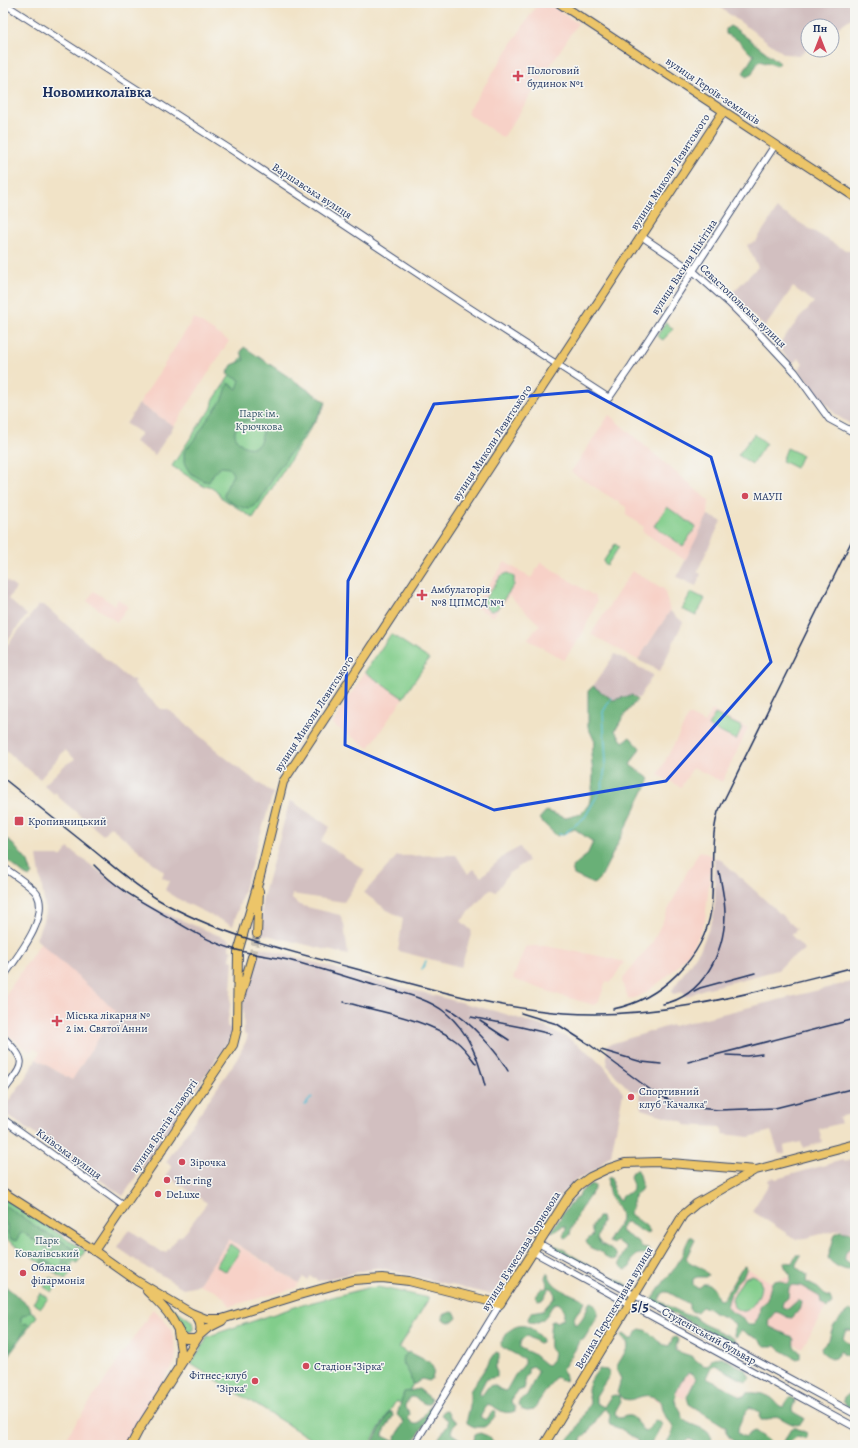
<svg xmlns="http://www.w3.org/2000/svg" width="858" height="1448" font-family="Alegreya,serif">
<rect width="100%" height="100%" fill="#f6f6f2"/>
<filter id="ink" filterUnits="userSpaceOnUse"><feTurbulence type="fractalNoise" baseFrequency=".025" numOctaves="2"/><feDisplacementMap in="SourceGraphic" scale="8" xChannelSelector="R" yChannelSelector="G"/><feConvolveMatrix kernelMatrix="1 2 1 2 8 2 1 2 1" color-interpolation-filters="sRGB"/></filter>
<filter id="wash" filterUnits="userSpaceOnUse"><feTurbulence type="fractalNoise" baseFrequency=".012" numOctaves="4" result="noise"/><feDisplacementMap in="SourceGraphic" scale="16" xChannelSelector="R" yChannelSelector="G"/><feGaussianBlur stdDeviation="0.9" result="paint"/><feColorMatrix in="noise" values="0 0 0 0 0 0 0 0 0 0 0 0 0 0 0 0 0 1.4 0 .05"/><feComposite in="paint" operator="in"/></filter>
<g filter="url(#wash)">
<rect width="100%" height="100%" fill="#f1e3c7"/>
<path fill="#f7d1c7" d="M 538,3 L 547,3 L 578,23 L 503,138 L 467,113 Z
M 194,318 L 229,341 L 174,426 L 139,404 Z
M 609,415 L 709,501 L 708,515 L 686,561 L 642,531 L 644,527 L 626,515 L 626,507 L 571,472 Z
M 505,562 L 531,578 L 541,562 L 594,596 L 597,600 L 583,633 L 564,660 L 527,639 L 540,625 L 509,596 L 493,617 L 474,606 Z
M 632,571 L 664,589 L 670,611 L 638,660 L 591,634 Z
M 94,591 L 114,605 L 118,599 L 128,606 L 117,622 L 87,601 Z
M 365,672 L 403,698 L 369,748 L 332,724 Z
M 712,710 L 748,728 L 722,782 L 693,767 L 681,787 L 658,775 L 689,715 L 705,723 Z
M 701,851 L 711,856 L 710,875 L 705,921 L 694,946 L 676,968 L 665,978 L 644,994 L 629,1000 L 624,989 L 622,980 L 652,943 L 689,868 L 691,867 L 698,853 Z
M 41,942 L 117,1011 L 72,1080 L 36,1059 L 40,1052 L 33,1048 L 30,1052 L 3,1031 L 3,999 Z
M 534,946 L 544,946 L 605,957 L 624,962 L 611,982 L 606,981 L 599,1001 L 594,1005 L 562,996 L 513,979 L 525,947 Z
M 855,1229 L 855,1262 L 846,1257 L 845,1260 L 831,1252 L 842,1236 L 848,1230 Z
M 229,1239 L 266,1263 L 299,1283 L 296,1288 L 230,1306 L 225,1299 L 215,1290 L 203,1286 L 198,1285 Z
M 746,1268 L 771,1282 L 786,1277 L 829,1302 L 802,1348 L 724,1308 Z
M 153,1309 L 163,1318 L 171,1329 L 176,1352 L 175,1362 L 123,1445 L 61,1445 Z
M 658,1357 L 695,1378 L 684,1399 L 677,1395 L 668,1408 L 640,1390 Z"/>
<path fill="#d2bfc0" d="M 717,3 L 855,3 L 855,15 L 832,32 L 832,26 L 808,26 L 808,49 L 799,55 L 785,54 L 779,50 L 722,9 Z
M 777,209 L 843,249 L 855,252 L 855,427 L 836,415 L 798,370 L 803,363 L 799,358 L 793,363 L 777,347 L 805,311 L 807,310 L 814,302 L 793,287 L 765,327 L 730,295 L 758,267 L 747,245 L 756,241 Z
M 139,404 L 174,426 L 155,455 L 135,442 L 141,433 L 126,424 Z
M 708,515 L 721,521 L 697,572 L 701,574 L 696,586 L 677,577 Z
M 3,578 L 16,588 L 8,599 L 27,615 L 3,646 Z
M 39,605 L 44,605 L 124,675 L 131,680 L 132,679 L 135,681 L 133,683 L 161,709 L 168,709 L 222,755 L 253,779 L 273,793 L 233,926 L 176,898 L 165,890 L 169,881 L 162,877 L 164,872 L 110,826 L 103,835 L 57,796 L 58,795 L 55,792 L 54,794 L 44,785 L 65,765 L 75,759 L 65,750 L 40,779 L 3,748 L 3,650 Z
M 670,611 L 683,622 L 660,671 L 638,660 Z
M 615,654 L 653,675 L 639,698 L 613,700 L 593,686 Z
M 290,800 L 330,827 L 321,841 L 365,870 L 344,902 L 292,894 L 292,899 L 299,905 L 340,915 L 344,924 L 348,955 L 262,934 L 262,901 Z
M 520,847 L 528,861 L 509,873 L 496,892 L 490,889 L 461,921 L 472,931 L 461,967 L 398,951 L 403,918 L 387,910 L 364,893 L 397,856 L 456,855 L 468,874 L 474,869 L 481,877 L 505,855 Z
M 68,848 L 119,886 L 151,906 L 176,918 L 230,940 L 229,949 L 232,950 L 230,960 L 233,961 L 230,1007 L 227,1026 L 233,1030 L 233,1034 L 123,1196 L 3,1112 L 3,1109 L 27,1075 L 36,1059 L 72,1080 L 116,1011 L 36,939 L 46,913 L 37,856 L 62,856 Z
M 714,858 L 719,858 L 797,929 L 791,935 L 805,950 L 788,960 L 778,970 L 701,990 L 686,997 L 683,992 L 673,994 L 672,990 L 701,948 L 713,918 L 715,901 Z
M 260,947 L 386,983 L 502,1013 L 545,1027 L 568,1038 L 592,1055 L 603,1065 L 613,1078 L 623,1093 L 611,1155 L 596,1169 L 575,1181 L 563,1192 L 495,1292 L 489,1294 L 380,1268 L 375,1268 L 318,1281 L 311,1276 L 307,1280 L 303,1277 L 299,1283 L 229,1239 L 198,1285 L 183,1288 L 151,1269 L 150,1270 L 117,1247 L 127,1232 L 130,1230 L 162,1252 L 166,1252 L 178,1237 L 183,1235 L 207,1203 L 166,1175 L 172,1166 L 166,1162 L 237,1059 L 247,1039 L 247,1036 L 244,1034 L 243,1003 Z
M 855,981 L 855,1113 L 839,1117 L 841,1123 L 819,1129 L 822,1142 L 803,1148 L 801,1142 L 784,1146 L 785,1153 L 779,1154 L 771,1131 L 749,1137 L 723,1134 L 721,1127 L 684,1125 L 684,1122 L 641,1109 L 640,1091 L 631,1091 L 616,1076 L 607,1065 L 607,1045 L 672,1025 L 673,1026 Z
M 855,1157 L 855,1229 L 843,1232 L 842,1229 L 797,1240 L 752,1211 L 769,1184 L 768,1181 L 770,1178 L 773,1177 L 776,1179 L 843,1160 L 843,1162 L 848,1161 Z"/>
<path fill="#82cd8b" stroke="#4e7e74" d="M 666,322 L 673,329 L 663,340 L 657,336 Z
M 246,351 L 326,404 L 253,518 L 219,496 L 219,493 L 207,485 L 205,487 L 172,466 L 205,416 C 210,413 213,407 213,401 Z
M 754,434 L 766,443 L 752,464 L 738,455 Z
M 787,448 L 802,455 L 796,468 L 782,461 Z
M 667,507 L 696,527 L 683,546 L 654,526 Z
M 615,544 L 619,547 L 607,565 L 603,562 Z
M 508,573 L 514,577 L 514,585 L 497,609 L 492,611 L 488,610 L 484,605 L 484,600 L 501,576 Z
M 691,592 L 705,599 L 696,616 L 682,609 Z
M 391,634 L 429,659 L 403,698 L 365,672 Z
M 715,714 L 742,727 L 736,740 L 708,726 Z
M 3,1198 L 85,1251 L 77,1263 L 74,1261 L 70,1267 L 73,1270 L 65,1280 L 3,1237 Z
M 230,1244 L 240,1251 L 226,1272 L 216,1266 Z
M 752,1275 C 772,1280 753,1310 745,1311 C 741,1312 737,1309 734,1307 L 732,1299 L 744,1278 Z
M 51,1277 L 59,1282 L 52,1292 L 44,1287 Z
M 378,1287 L 429,1298 L 399,1348 L 412,1356 L 422,1368 L 402,1404 L 396,1401 L 369,1445 L 320,1445 L 191,1364 L 206,1340 L 206,1337 L 298,1306 L 367,1288 Z
M 3,1288 L 37,1316 L 3,1364 Z
M 40,1293 L 48,1298 L 41,1308 L 33,1303 Z
M 166,1303 L 193,1322 L 194,1326 L 192,1331 L 187,1332 L 184,1331 Z"/>
<path fill="#69b077" stroke="#42706a" fill-rule="evenodd" d="M 730,26 L 737,30 L 780,63 L 777,66 L 766,62 L 765,63 L 760,61 L 758,62 L 752,74 L 746,77 L 743,73 L 754,55 C 748,53 746,48 741,43 C 737,39 732,37 726,34 L 726,29 Z
M 244,347 L 326,402 L 317,417 L 275,474 L 259,502 L 249,509 C 239,507 231,504 224,496 C 225,488 230,482 233,474 L 229,468 L 221,467 L 214,473 L 209,482 L 204,481 L 190,473 L 184,463 L 184,452 L 197,436 L 207,420 L 217,407 L 224,396 L 228,383 L 237,389 L 240,380 L 227,374 L 232,365 L 244,360 L 241,352 ZM 246,421 C 254,421 259,424 262,432 C 262,466 214,435 246,421 Z
M 593,686 L 613,700 L 632,695 L 637,700 L 623,717 L 615,731 L 623,742 L 630,737 L 640,748 L 630,765 L 650,779 L 601,877 L 594,884 L 574,875 L 572,867 L 587,855 L 593,842 L 575,829 L 557,836 L 539,819 L 546,811 L 566,818 L 581,814 L 589,804 L 592,790 L 593,775 L 591,754 L 595,742 L 588,727 L 588,691 Z
M 6,839 L 10,841 L 28,862 L 32,874 L 30,877 L 25,875 L 3,857 L 3,843 Z
M 635,1170 L 638,1170 L 642,1187 L 641,1190 L 635,1195 L 630,1214 L 645,1225 L 650,1231 L 648,1234 L 645,1233 L 627,1222 L 624,1223 L 621,1230 L 622,1232 L 638,1242 L 642,1247 L 648,1248 L 650,1251 L 648,1254 C 636,1254 633,1253 630,1268 L 625,1270 L 619,1264 C 620,1257 625,1254 626,1247 L 616,1241 L 613,1244 L 609,1242 C 610,1232 621,1227 621,1217 C 620,1210 617,1207 614,1202 C 609,1196 607,1186 608,1178 L 611,1177 C 614,1184 612,1196 620,1201 L 622,1195 L 629,1193 L 633,1189 C 634,1180 625,1178 635,1170 Z
M 593,1184 L 595,1186 L 595,1188 L 580,1210 L 571,1229 L 570,1235 L 566,1238 L 563,1236 L 566,1228 L 565,1226 L 561,1227 L 552,1233 L 551,1232 L 555,1225 L 560,1219 L 561,1215 L 579,1195 C 581,1190 588,1186 593,1184 Z
M 3,1204 L 44,1232 L 61,1240 L 77,1252 L 79,1254 L 77,1258 L 73,1258 L 67,1265 L 69,1268 L 66,1273 L 54,1270 L 42,1262 L 43,1259 L 59,1268 L 63,1264 L 63,1258 L 61,1255 L 41,1245 L 24,1233 L 21,1233 L 16,1241 L 10,1239 L 8,1235 L 7,1225 L 3,1221 Z
M 598,1217 L 601,1217 L 602,1221 L 597,1238 L 601,1244 L 609,1248 L 616,1254 L 616,1259 C 605,1262 606,1254 599,1251 C 593,1249 588,1248 586,1241 L 593,1235 C 590,1227 593,1223 598,1217 Z
M 841,1231 C 845,1233 850,1231 854,1234 L 853,1242 L 855,1243 L 855,1247 L 852,1246 C 847,1250 844,1254 845,1260 L 851,1264 L 852,1267 L 848,1270 C 841,1269 832,1264 828,1258 L 835,1234 Z
M 690,1237 L 693,1237 L 695,1240 L 687,1256 L 686,1259 C 692,1266 704,1266 708,1275 L 706,1277 L 697,1277 L 693,1279 L 693,1285 L 697,1288 L 700,1287 L 703,1284 C 713,1283 715,1291 718,1299 L 721,1300 L 724,1298 L 741,1269 L 744,1266 L 746,1267 L 747,1269 C 744,1275 741,1278 737,1282 C 732,1289 729,1298 727,1306 C 734,1318 743,1313 748,1325 L 754,1325 L 759,1316 L 760,1306 L 767,1300 L 772,1282 L 779,1280 L 787,1284 L 790,1281 L 791,1276 L 785,1267 L 784,1262 L 792,1263 L 796,1255 L 800,1255 L 800,1257 L 796,1264 L 796,1267 L 807,1275 L 806,1282 L 818,1288 L 825,1295 L 830,1297 L 832,1304 L 827,1308 L 821,1303 L 820,1297 L 801,1286 L 793,1285 L 789,1288 L 788,1298 L 783,1302 L 782,1307 L 788,1309 L 797,1301 L 799,1300 L 801,1302 L 799,1310 L 792,1318 C 785,1318 781,1312 775,1312 L 768,1321 L 770,1327 L 792,1337 L 794,1339 C 793,1347 794,1347 800,1352 L 800,1358 L 797,1359 L 779,1349 L 776,1346 L 765,1346 L 758,1339 L 741,1331 L 736,1337 L 734,1336 L 735,1324 L 725,1317 L 716,1314 L 708,1308 L 702,1307 L 697,1312 L 693,1312 L 689,1309 L 689,1304 L 668,1292 L 665,1292 L 662,1294 L 659,1300 L 661,1302 L 686,1315 L 695,1316 L 697,1320 L 703,1324 L 729,1336 L 734,1339 L 737,1345 L 755,1355 L 755,1357 L 650,1301 C 655,1296 657,1292 661,1286 C 666,1278 673,1272 678,1263 C 683,1255 685,1245 690,1237 Z
M 550,1245 C 560,1245 567,1252 575,1257 C 592,1267 611,1276 628,1285 L 629,1289 L 549,1246 Z
M 546,1274 L 549,1274 C 550,1284 561,1290 571,1294 C 576,1297 582,1297 585,1301 C 582,1310 572,1314 574,1324 L 577,1324 C 584,1318 586,1311 589,1303 L 591,1302 C 595,1304 599,1311 598,1316 L 584,1339 L 579,1341 L 575,1350 L 562,1370 L 566,1377 L 565,1381 L 555,1377 L 533,1410 C 527,1412 522,1411 518,1405 L 519,1401 L 527,1395 L 538,1372 L 538,1370 L 533,1366 L 528,1368 L 528,1373 L 524,1379 L 525,1385 L 524,1389 L 517,1391 L 513,1396 L 511,1402 L 515,1407 L 515,1411 C 502,1416 499,1408 488,1404 L 480,1417 L 486,1420 L 493,1411 L 494,1410 L 496,1413 L 495,1417 L 487,1425 L 484,1427 L 474,1427 L 467,1423 L 467,1419 L 470,1406 L 470,1391 L 496,1352 L 499,1353 L 499,1359 L 495,1368 L 497,1372 L 497,1377 L 486,1379 L 480,1391 L 480,1396 L 482,1395 C 486,1391 487,1385 494,1385 L 500,1389 L 506,1391 L 515,1375 L 524,1365 L 524,1359 L 500,1346 C 501,1341 504,1339 506,1335 C 515,1322 529,1323 538,1335 C 541,1338 542,1338 542,1342 L 539,1343 L 527,1336 C 522,1338 519,1343 520,1348 L 533,1354 L 545,1364 L 548,1365 L 553,1359 L 554,1353 C 552,1351 551,1350 550,1348 C 549,1344 550,1326 551,1322 L 553,1321 L 557,1322 L 563,1319 C 565,1311 565,1308 558,1303 L 553,1304 C 548,1314 543,1325 529,1322 L 528,1319 L 531,1312 L 543,1310 L 555,1297 L 554,1290 L 551,1288 L 549,1288 L 543,1299 L 538,1300 L 535,1296 L 542,1288 L 547,1287 L 548,1286 L 545,1278 Z
M 3,1284 L 30,1307 L 31,1312 L 21,1317 L 21,1322 L 23,1324 L 28,1323 L 28,1326 L 3,1361 Z
M 850,1310 L 855,1314 L 855,1331 L 846,1330 L 843,1338 C 851,1348 855,1340 855,1358 L 843,1354 L 841,1351 L 835,1358 L 831,1359 L 822,1352 L 821,1348 L 829,1340 L 833,1327 L 839,1319 Z
M 451,1312 L 455,1313 L 457,1318 C 453,1323 448,1323 443,1319 L 443,1315 Z
M 640,1329 C 653,1330 656,1345 669,1346 L 673,1338 L 676,1337 L 678,1340 L 676,1347 L 676,1351 L 691,1356 L 702,1365 L 708,1366 L 713,1358 L 722,1357 L 746,1370 L 750,1378 L 746,1382 L 715,1365 L 711,1367 L 706,1378 L 731,1390 L 740,1397 L 745,1396 L 747,1393 C 756,1392 769,1394 775,1401 C 777,1404 778,1405 782,1407 L 784,1406 L 790,1397 L 794,1399 L 795,1401 L 792,1409 L 793,1412 L 804,1418 C 800,1433 785,1419 776,1416 L 768,1420 L 761,1420 L 759,1416 L 760,1412 L 750,1407 C 745,1413 737,1425 738,1433 L 745,1437 L 752,1432 L 755,1431 L 768,1440 L 769,1443 L 768,1445 C 750,1445 727,1448 726,1427 L 689,1404 L 687,1397 L 696,1378 L 693,1374 L 688,1373 C 683,1379 673,1392 675,1401 C 676,1405 680,1408 681,1412 C 682,1415 681,1418 684,1420 C 692,1427 709,1427 712,1439 L 707,1445 L 696,1445 L 694,1441 L 689,1439 L 681,1445 L 665,1445 C 667,1441 672,1436 673,1431 C 675,1424 667,1421 665,1415 C 663,1411 662,1407 662,1403 C 641,1383 633,1412 617,1393 L 621,1379 L 617,1371 L 617,1366 L 628,1347 L 627,1342 L 622,1338 L 622,1335 L 624,1334 L 630,1339 L 633,1339 L 638,1330 Z
M 409,1352 L 431,1363 L 434,1371 L 432,1379 L 429,1381 L 422,1379 L 415,1384 L 412,1384 L 410,1375 L 402,1361 L 403,1357 Z
M 599,1369 L 607,1370 L 609,1373 L 609,1376 L 596,1396 L 596,1403 L 604,1407 L 611,1396 L 615,1395 L 619,1396 L 621,1402 L 615,1413 L 617,1417 L 620,1418 C 622,1418 624,1416 627,1416 C 636,1414 638,1428 645,1431 L 650,1428 L 655,1420 L 660,1422 L 662,1425 C 657,1432 655,1439 649,1445 L 638,1445 L 637,1440 L 621,1429 L 610,1425 L 609,1421 L 610,1414 L 605,1409 L 602,1411 L 588,1433 L 581,1439 L 581,1444 L 584,1445 L 554,1445 L 558,1441 L 564,1442 C 576,1437 583,1414 590,1403 C 590,1399 588,1395 588,1390 C 588,1383 595,1374 599,1369 Z
M 419,1389 L 429,1397 L 431,1400 L 429,1404 C 421,1405 418,1397 411,1397 L 405,1405 L 405,1408 L 409,1411 L 410,1414 L 408,1418 C 410,1421 413,1425 418,1424 L 429,1408 L 431,1407 L 433,1410 L 412,1445 L 395,1444 L 393,1445 L 371,1445 L 390,1412 L 392,1412 L 393,1416 L 383,1434 L 383,1436 L 393,1441 L 395,1439 L 404,1422 L 397,1415 L 404,1392 Z
M 851,1392 L 855,1395 L 855,1408 L 847,1406 L 843,1401 L 844,1397 Z
M 444,1410 L 447,1411 L 450,1417 L 457,1422 L 453,1426 L 451,1433 L 468,1445 L 456,1445 L 449,1442 L 447,1445 L 421,1445 L 425,1441 L 432,1444 L 435,1443 L 448,1425 L 448,1420 L 441,1415 Z
M 794,1427 L 807,1433 L 807,1438 L 806,1439 L 798,1436 L 786,1445 L 782,1445 L 790,1430 Z
M 480,1433 L 488,1436 L 497,1445 L 490,1445 L 484,1442 L 481,1445 L 473,1445 L 475,1435 Z"/>
<g fill="none" stroke-linecap="round" stroke-linejoin="round">
<path stroke="#56bdd3" stroke-width="1.5" d="M 559,834 L 563,835 L 585,817 L 602,787 L 606,762 L 603,712 L 611,698
M 422,970 L 426,961
M 305,1105 L 312,1097"/>
</g>
</g>
<g filter="url(#ink)">
<g fill="none" stroke-linecap="round" stroke-linejoin="round">
<path stroke="#c6bfb2" stroke-width="8" stroke-dasharray="8 4" stroke-linecap="butt" d="M 252,957 L 257,934"/>
<defs>
<path id="minor" d="M 3,3 L 233,151 L 465,305 L 609,398 L 631,366 L 775,145
M 641,236 L 693,271 L 729,303 L 755,329 L 795,372 L 829,419 L 855,433
M 3,867 C 11,873 33,887 37,894 C 50,918 16,958 3,977
M 3,1037 C 30,1064 23,1064 3,1092
M 3,1119 L 124,1206
M 538,1243 L 855,1414
M 532,1251 L 855,1427
M 414,1445 L 500,1304"/>
<path id="major" d="M 559,3 C 658,68 756,133 855,197
M 257,934 L 259,891
M 240,998 L 252,957
M 3,1192 L 89,1247 L 137,1281 L 191,1313 L 206,1319 L 222,1319 L 299,1295 L 353,1280 L 382,1278 L 409,1281 L 500,1304 L 568,1197 L 579,1185 L 590,1177 L 607,1169 L 625,1163 L 658,1162 L 756,1170 L 855,1144
M 94,1251 L 233,1045 L 237,1029 L 238,952 L 259,880 L 283,782 L 723,112
M 147,1291 C 155,1299 164,1307 170,1316 C 176,1324 178,1334 186,1339 L 195,1339 L 208,1328 L 222,1321
M 178,1332 L 181,1351 L 180,1364
M 131,1445 L 140,1428 L 199,1336 C 202,1328 201,1321 194,1315
M 544,1445 L 683,1215 L 696,1204 L 755,1170"/>
</defs>
<use href="#minor" stroke="#3b4a6e" stroke-width="8"/>
<use href="#major" stroke="#3b4a6e" stroke-width="10"/>
<use href="#minor" stroke="#fff" stroke-width="6"/>
<use href="#major" stroke="#ecc569" stroke-width="8"/>
<path stroke="#1b2f5e" stroke-width="1.5" d="M 3,778 C 33,802 63,826 93,850 C 114,867 135,886 159,900 C 217,934 285,950 349,967 C 421,986 491,1008 565,1013 C 663,1020 761,990 855,967
M 94,865 C 118,890 140,901 170,918 C 190,930 208,941 230,948 C 247,954 265,955 283,959 C 311,965 339,975 367,983 C 392,991 426,996 446,1013 C 469,1032 478,1058 485,1086
M 694,991 L 700,988 L 755,973
M 344,1002 C 377,1011 430,1020 456,1041 C 465,1048 470,1056 476,1064
M 663,1004 C 703,996 724,953 725,915 C 725,901 722,886 719,872
M 448,1009 C 468,1019 497,1051 508,1071
M 613,1009 C 660,1000 704,958 711,910 C 715,877 709,845 718,812 L 855,534
M 521,1013 L 557,1024 L 590,1045 L 652,1091 L 675,1103 L 688,1107 L 718,1110 L 775,1108 L 855,1088
M 471,1017 L 521,1027 L 551,1034
M 480,1021 L 509,1040
M 601,1050 L 642,1062 L 661,1064
M 726,1055 L 747,1056 L 762,1054
M 688,1062 L 855,1019"/>
</g>
</g>
<path fill="none" stroke="#1d4ed8" stroke-width="3" stroke-linejoin="round" d="M 588,391 L 711,457 L 771,662 L 666,781 L 494,810 L 345,745 L 348,581 L 434,404 Z"/>
<g fill="#d1495b" stroke="#f6f6f2" stroke-width="1.5">
<path d="M516 70h4v4h4v4h-4v4h-4v-4h-4v-4h4z"/>
<circle cx="745" cy="496" r="4"/>
<path d="M420 589h4v4h4v4h-4v4h-4v-4h-4v-4h4z"/>
<rect x="14" y="816" width="10" height="10" rx="2"/>
<path d="M55 1015h4v4h4v4h-4v4h-4v-4h-4v-4h4z"/>
<circle cx="631" cy="1097" r="4"/>
<circle cx="182" cy="1162" r="4"/>
<circle cx="167" cy="1180" r="4"/>
<circle cx="158" cy="1194" r="4"/>
<circle cx="23" cy="1273" r="4"/>
<circle cx="306" cy="1366" r="4"/>
<circle cx="255" cy="1381" r="4"/>
</g>
<g text-anchor="middle" dominant-baseline="central" stroke-width="3" stroke-linejoin="round" paint-order="stroke">
<g font-size="11" fill="#1b2f5e" stroke="#f6f6f2" text-anchor="start">
<text x="527" y="70">Пологовий<tspan x="527" dy="13">будинок №1</tspan></text>
<text x="753" y="496">МАУП</text>
<text x="431" y="589">Амбулаторія<tspan x="431" dy="13">№8 ЦПМСД №1</tspan></text>
<text x="28" y="821">Кропивницький</text>
<text x="66" y="1015">Міська лікарня №<tspan x="66" dy="13">2 ім. Святої Анни</tspan></text>
<text x="639" y="1091">Спортивний<tspan x="639" dy="13">клуб "Качалка"</tspan></text>
<text x="190" y="1162">Зірочка</text>
<text x="175" y="1180">The ring</text>
<text x="166" y="1194">DeLuxe</text>
<text x="31" y="1267">Обласна<tspan x="31" dy="13">філармонія</tspan></text>
<text x="314" y="1366">Стадіон "Зірка"</text>
<text x="247" y="1375" text-anchor="end">Фітнес-клуб<tspan x="247" dy="13">"Зірка"</tspan></text>
</g>
<g font-size="11" fill="#1b2f5e" stroke="#f6f6f2">
<text transform="translate(713 91) rotate(34)">вулиця Героїв-земляків</text>
<text transform="translate(670 172) rotate(-57)">вулиця Миколи Левитського</text>
<text transform="translate(312 191) rotate(33)">Варшавська вулиця</text>
<text transform="translate(684 267) rotate(-57)">вулиця Василя Нікітіна</text>
<text transform="translate(743 306) rotate(44)">Севастопольська вулиця</text>
<text transform="translate(492 443) rotate(-57)">вулиця Миколи Левитського</text>
<text transform="translate(314 714) rotate(-57)">вулиця Миколи Левитського</text>
<text transform="translate(164 1126) rotate(-56)">вулиця Братів Ельворті</text>
<text transform="translate(69 1154) rotate(36)">Київська вулиця</text>
<text transform="translate(521 1251) rotate(-58)">вулиця Вʼячеслава Чорновола</text>
<text transform="translate(614 1308) rotate(-59)">Велика Перспективна вулиця</text>
<text transform="translate(709 1336) rotate(29)">Студентський бульвар</text>
</g>
<g font-size="11" fill="#355669" stroke="#f6f6f2">
<text x="259" y="413">Парк ім.<tspan x="259" dy="13">Крючкова</tspan></text>
<text x="47" y="1240">Парк<tspan x="47" dy="13">Ковалівський</tspan></text>
</g>
<g font-size="15" font-weight="bold" fill="#1b2f5e" stroke="#f6f6f2">
<text x="97" y="92">Новомиколаївка</text>
<text x="640" y="1306">5/5</text>
</g>
</g>
<rect width="858" height="1448" fill="none" stroke="#f6f6f2" stroke-width="16"/>
<g transform="translate(820 38)"><circle r="19" fill="#f6f6f2" stroke="#9ea6b7"/>
<path d="M0-3L7 15L0 10L-7 15Z" fill="#d1495b"/>
<text y="-6" font-size="11" font-weight="bold" text-anchor="middle" fill="#1b2f5e">Пн</text>
</g>
</svg>
